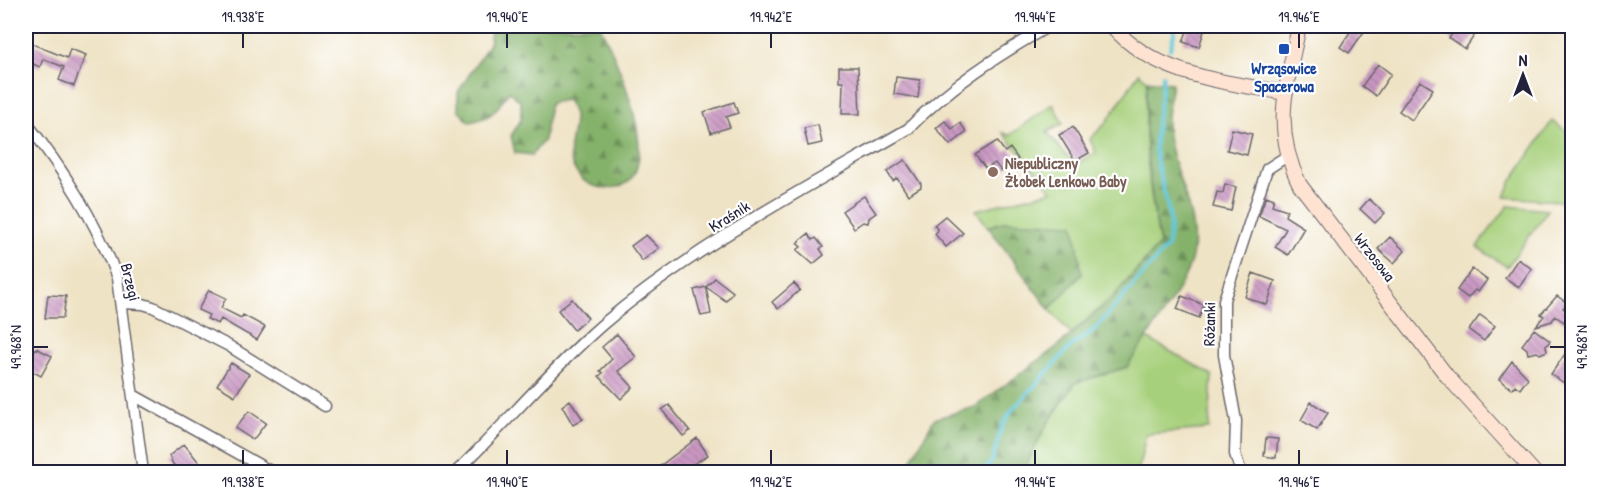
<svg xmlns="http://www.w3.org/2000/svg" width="1598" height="498" font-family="'Patrick Hand',sans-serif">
<defs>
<pattern id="forest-firs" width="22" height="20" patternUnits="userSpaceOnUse" patternTransform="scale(1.5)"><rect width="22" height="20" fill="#85b26b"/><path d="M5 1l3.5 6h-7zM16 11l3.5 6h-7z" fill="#6c9059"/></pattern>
<pattern id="building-back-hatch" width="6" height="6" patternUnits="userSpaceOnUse" patternTransform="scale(1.5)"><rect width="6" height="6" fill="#cb98c3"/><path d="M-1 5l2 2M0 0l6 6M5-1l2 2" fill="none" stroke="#a47ca0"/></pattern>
</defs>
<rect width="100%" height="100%" fill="#fff"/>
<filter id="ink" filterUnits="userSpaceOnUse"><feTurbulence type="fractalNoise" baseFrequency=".0167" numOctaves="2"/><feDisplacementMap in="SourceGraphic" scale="12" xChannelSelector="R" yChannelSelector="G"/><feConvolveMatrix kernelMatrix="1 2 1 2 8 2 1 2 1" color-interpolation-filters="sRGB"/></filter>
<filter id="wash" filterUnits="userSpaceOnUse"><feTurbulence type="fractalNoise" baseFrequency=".008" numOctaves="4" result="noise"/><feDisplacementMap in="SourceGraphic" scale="24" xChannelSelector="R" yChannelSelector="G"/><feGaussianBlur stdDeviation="1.35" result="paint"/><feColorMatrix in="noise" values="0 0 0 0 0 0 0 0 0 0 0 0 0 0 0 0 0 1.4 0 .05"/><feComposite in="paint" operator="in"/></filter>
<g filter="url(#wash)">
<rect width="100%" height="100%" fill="#efe3c5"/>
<path fill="#a7d07b" stroke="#64795b" stroke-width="1.5" d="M 1139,73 L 1147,80 C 1143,137 1148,189 1160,244 L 1114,296 L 1071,334 L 1049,309 L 1082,274 L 1006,221 L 988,227 L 976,210 L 1052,191 L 1003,133 L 1010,135 L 1053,104 L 1063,124 L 1047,132 L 1074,165 L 1096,153 L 1090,139 L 1106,123 Z
M 1552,121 L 1572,135 L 1572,202 L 1505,197 L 1511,182 Z
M 1508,206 L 1548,210 L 1507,267 L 1477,247 Z
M 1145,337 L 1212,375 L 1209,429 L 1146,434 L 1138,472 L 1021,472 L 1046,426 L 1075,383 L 1127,367 Z"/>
<path fill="url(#forest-firs)" stroke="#546a53" stroke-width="1.5" d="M 492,26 L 600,26 C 615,54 675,188 608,188 C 593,188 583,183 575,170 C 563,150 575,136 574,116 C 574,111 569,104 567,100 L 550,103 L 544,140 L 532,155 L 515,153 L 511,136 L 521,120 L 521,102 L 509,91 C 496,110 494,118 469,122 L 458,109 L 458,92 L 489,44 Z
M 1147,80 L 1172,83 C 1170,95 1167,108 1167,120 C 1166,163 1198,205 1193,251 C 1189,284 1146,337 1127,367 L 1075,383 L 1046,426 L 1023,472 L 905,472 L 934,419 L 975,407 L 1058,346 L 1114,296 L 1160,244 C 1149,189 1143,137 1147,80 Z
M 1006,221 L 1074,224 L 1082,274 L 1049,309 L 988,227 Z"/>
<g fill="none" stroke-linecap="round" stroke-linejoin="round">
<path stroke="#5bc5d7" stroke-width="4" d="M 1170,49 L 1176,26
M 983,472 L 992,461 L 1002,426 L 1012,410 L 1072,345 L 1094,330 L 1167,247 C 1177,212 1158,183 1155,150 C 1154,125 1162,99 1163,75"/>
</g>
<g id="blocks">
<path fill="url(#building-back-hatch)" d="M 1189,26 L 1205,28 L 1199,47 L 1183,42 Z
M 1354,26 L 1368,26 L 1349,53 L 1340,47 Z
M 1458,26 L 1481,26 L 1465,49 L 1449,38 Z
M 30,43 L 67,58 L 70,49 L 86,55 L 74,86 L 59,80 L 64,67 L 43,59 L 40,67 L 26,61 Z
M 1378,64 L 1391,74 L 1376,96 L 1362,86 Z
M 839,67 L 858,67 L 860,114 L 842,114 L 843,82 L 839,82 Z
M 896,77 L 920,80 L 918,98 L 894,94 Z
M 1420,81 L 1433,89 L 1412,120 L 1399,111 Z
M 734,102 L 738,113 L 726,117 L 730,127 L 711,133 L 704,112 Z
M 945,121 L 952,129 L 960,123 L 967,132 L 950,145 L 936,128 Z
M 818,125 L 822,143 L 808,146 L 804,128 Z
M 1073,127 L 1089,153 L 1075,161 L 1059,135 Z
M 1232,129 L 1252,134 L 1247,155 L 1227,150 Z
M 997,141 L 1005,152 L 1010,148 L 1018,159 L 1001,171 L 995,163 L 986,169 L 975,155 Z
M 905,160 L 921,184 L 921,187 L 908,195 L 897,178 L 893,181 L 887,172 Z
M 1225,184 L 1236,187 L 1231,211 L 1213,207 L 1217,192 L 1223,193 Z
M 864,196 L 876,213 L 869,218 L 868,223 L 863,222 L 854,228 L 842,211 Z
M 1266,196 L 1274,199 L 1272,205 L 1287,210 L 1285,216 L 1304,228 L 1288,255 L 1275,247 L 1286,229 L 1259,216 Z
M 1369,199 L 1385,213 L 1375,223 L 1360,209 Z
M 945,216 L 963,233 L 946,247 L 935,234 L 938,230 L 934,225 Z
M 808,234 L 813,240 L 816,238 L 823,247 L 820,249 L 824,255 L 813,264 L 797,250 L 801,247 L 797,243 Z
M 646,235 L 659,248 L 642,261 L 631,246 Z
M 1390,237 L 1405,251 L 1394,263 L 1378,249 Z
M 1518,259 L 1532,269 L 1519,287 L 1505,278 Z
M 1472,269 L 1487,280 L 1478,292 L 1475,290 L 1468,298 L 1457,290 Z
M 1253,273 L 1275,281 L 1267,305 L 1245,297 Z
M 715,278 L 733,292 L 726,301 L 706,287 Z
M 794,283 L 800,290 L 778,309 L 772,302 Z
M 706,287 L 711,314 L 701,316 L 694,290 Z
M 209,290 L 226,298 L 221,308 L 241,318 L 243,315 L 265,327 L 257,340 L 221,319 L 218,324 L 207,319 L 209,315 L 198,310 Z
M 48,295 L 66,296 L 63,318 L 45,318 Z
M 1182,296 L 1204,305 L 1199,318 L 1177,309 Z
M 1557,296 L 1567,303 L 1563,308 L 1570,313 L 1564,322 L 1555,316 L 1552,321 L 1536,326 L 1544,316 L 1541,314 Z
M 572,299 L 588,318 L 574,330 L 558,310 Z
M 1480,315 L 1495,326 L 1484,341 L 1469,330 Z
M 1534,329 L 1550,341 L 1546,346 L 1547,351 L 1540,354 L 1537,352 L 1528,354 L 1527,349 L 1522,345 Z
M 617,334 L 636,357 L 618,371 L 633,387 L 621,399 L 599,376 L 603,373 L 600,371 L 612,359 L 602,347 Z
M 1572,344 L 1572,371 L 1564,383 L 1551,374 Z
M 36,348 L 52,356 L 41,376 L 26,368 Z
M 1512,361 L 1528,378 L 1520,389 L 1515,385 L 1512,389 L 1499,379 Z
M 231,363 L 249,374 L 235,396 L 217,385 Z
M 570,400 L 583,419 L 573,425 L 562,406 Z
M 1311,402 L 1328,413 L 1317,430 L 1301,420 Z
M 669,405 L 690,431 L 683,436 L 662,410 Z
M 249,411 L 266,423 L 253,440 L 235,428 Z
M 697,438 L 708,455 L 681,472 L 664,472 L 660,466 Z
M 1266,438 L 1278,439 L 1276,458 L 1264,456 Z
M 184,444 L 207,472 L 179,472 L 173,464 L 169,456 Z"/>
</g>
</g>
<g filter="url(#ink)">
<use href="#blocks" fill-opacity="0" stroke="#6a666b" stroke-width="1.5"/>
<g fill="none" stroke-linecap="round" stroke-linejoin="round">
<defs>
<path id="street" d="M 26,122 C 63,170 96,220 117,278 L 143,472
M 122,303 L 143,304 L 153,307 L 229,346 L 325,406
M 135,396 L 272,472
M 456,472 C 506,424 550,370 603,324 C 695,246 804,189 908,129 C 948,87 999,55 1049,26
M 1241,472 L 1235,454 L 1236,421 L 1224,355 L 1224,300 L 1267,169 L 1287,156"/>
<path id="secondary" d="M 1112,26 C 1155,76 1225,82 1286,93
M 1299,26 C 1287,86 1271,126 1300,185 L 1447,376 L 1534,472"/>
</defs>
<use href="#street" stroke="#6a666b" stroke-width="13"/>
<use href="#secondary" stroke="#6a666b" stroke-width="16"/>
<use href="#street" stroke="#fff" stroke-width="10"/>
<use href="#secondary" stroke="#fee3d2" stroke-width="14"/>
</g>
</g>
<path fill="none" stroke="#22223b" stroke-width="2" d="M 243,33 L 243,48M 507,33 L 507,48M 771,33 L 771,48M 1035,33 L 1035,48M 1299,33 L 1299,48M 33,347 L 48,347M 1550,347 L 1565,347M 243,450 L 243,465M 507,450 L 507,465M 771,450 L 771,465M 1035,450 L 1035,465M 1299,450 L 1299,465"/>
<rect fill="#1a4fb4" stroke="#fff" stroke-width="2" x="1278" y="43" width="12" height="12" rx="3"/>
<circle fill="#8d6e63" stroke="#fff" stroke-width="2" cx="993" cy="172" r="6"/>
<g text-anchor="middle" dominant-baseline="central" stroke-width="4.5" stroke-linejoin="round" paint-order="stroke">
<g font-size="16" font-weight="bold" fill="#164399" stroke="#fff">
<text x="1284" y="68">Wrząsowice<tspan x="1284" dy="18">Spacerowa</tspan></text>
</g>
<g font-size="16" font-weight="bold" fill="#785e54" stroke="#fff" text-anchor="start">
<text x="1005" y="163">Niepubliczny<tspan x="1005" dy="18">Żłobek Lenkowo Baby</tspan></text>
</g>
<g font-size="16" fill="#22223b" stroke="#fff">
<text transform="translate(729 216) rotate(-32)">Kraśnik</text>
<text transform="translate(1375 257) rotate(52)">Wrzosowa</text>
<text transform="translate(131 282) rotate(76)">Brzegi</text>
<text transform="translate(1209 324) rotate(-89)">Różanki</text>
</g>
</g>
<rect width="1598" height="498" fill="none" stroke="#fff" stroke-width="66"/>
<g transform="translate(1523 75)" stroke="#ffffff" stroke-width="4.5" paint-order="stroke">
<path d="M0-4.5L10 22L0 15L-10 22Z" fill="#22223b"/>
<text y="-9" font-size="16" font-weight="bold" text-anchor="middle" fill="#22223b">N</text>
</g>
<rect x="33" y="33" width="1532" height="432" fill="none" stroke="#22223b" stroke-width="2"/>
<g font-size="15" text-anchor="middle" fill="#22223b">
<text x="243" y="22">19.938°E</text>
<text x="507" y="22">19.940°E</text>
<text x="771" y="22">19.942°E</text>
<text x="1035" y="22">19.944°E</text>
<text x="1299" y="22">19.946°E</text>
<text transform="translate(16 347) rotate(-90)" y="5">49.968°N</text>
<text transform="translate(1582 347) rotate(-90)" y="5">49.968°N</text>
<text x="243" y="487">19.938°E</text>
<text x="507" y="487">19.940°E</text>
<text x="771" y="487">19.942°E</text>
<text x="1035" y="487">19.944°E</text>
<text x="1299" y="487">19.946°E</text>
</g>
</svg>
